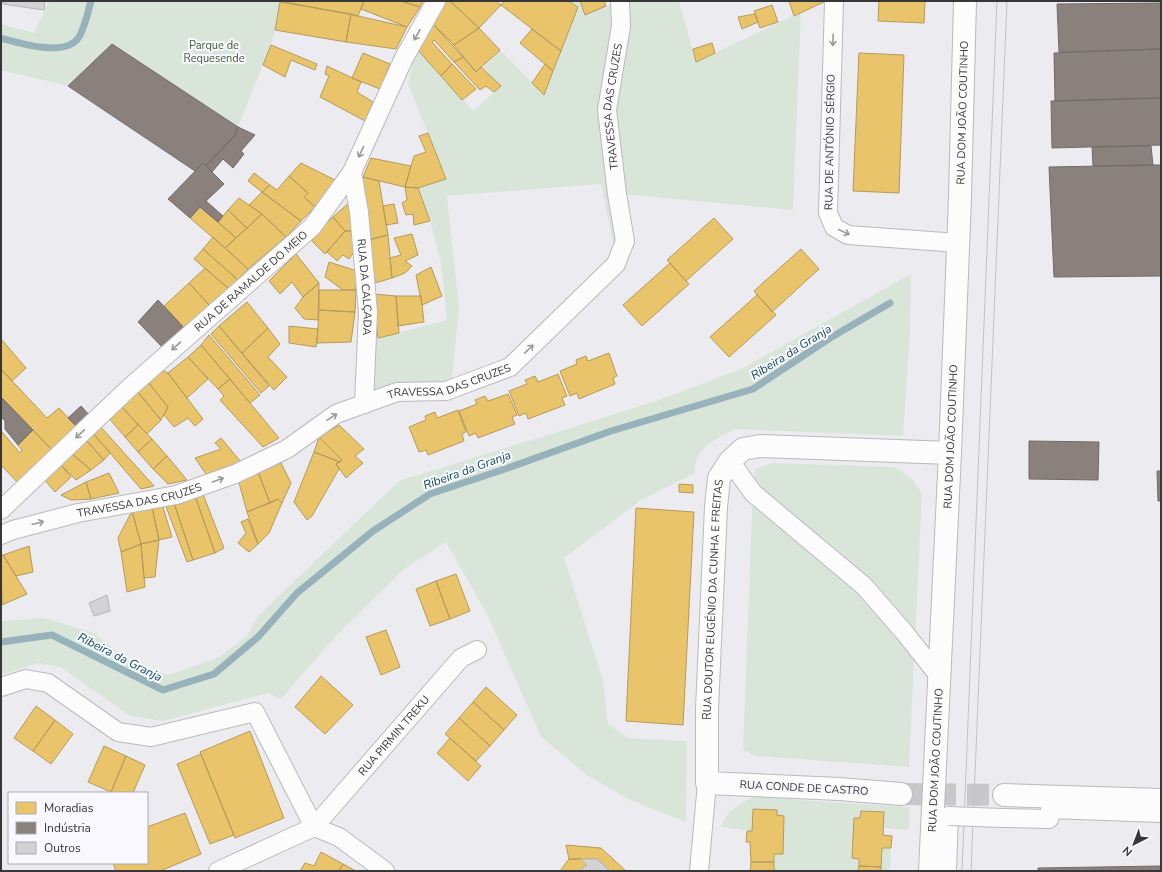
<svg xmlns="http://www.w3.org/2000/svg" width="1162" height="872" font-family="'Nunito Sans',sans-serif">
<rect width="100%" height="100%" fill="#ececf0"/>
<path fill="#dae5d9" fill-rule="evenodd" d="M 49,1 L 280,1 L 274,35 L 271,45 L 238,127 L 112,44 L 68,86 L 1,70 L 1,24 L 34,33 Z
M 568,1 L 580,1 L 585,14 L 606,6 L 620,3 L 620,1 L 679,1 L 696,62 L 801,12 L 793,210 L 621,194 L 610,110 L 618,47 L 607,110 L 617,194 L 625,241 L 616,264 L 510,367 L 446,391 L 397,392 L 364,404 L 367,340 L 378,338 L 447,320 L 441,263 L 430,221 L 418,188 L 446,178 L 408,84 L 416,48 L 473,111 L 501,86 L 483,68 L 500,50 L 544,95 L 578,7 ZM 601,184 L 614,247 L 608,264 L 503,362 L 452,379 L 459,308 L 447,196 Z
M 911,274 L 910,333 L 903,436 L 735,429 C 718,437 692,450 695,473 L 641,500 L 564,558 L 603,680 L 608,724 L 628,738 L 687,741 L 686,822 L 630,800 L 587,775 L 541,737 L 487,614 L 446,542 L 404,569 L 335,637 L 281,699 L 268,693 L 163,721 L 130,716 L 60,667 L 38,663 L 1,675 L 1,621 L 44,618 L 94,633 L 127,659 L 168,675 L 218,658 L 247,636 L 258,616 L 399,481 L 657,401 L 743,368 Z
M 773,463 L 895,467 L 913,480 L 922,494 L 909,767 L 755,756 L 743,750 L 752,512 L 755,469 Z
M 755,796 L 813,801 L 910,807 L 909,830 L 884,828 L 884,812 L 861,811 L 860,818 L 854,818 L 852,858 L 859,859 L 858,871 L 774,870 L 774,854 L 783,854 L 784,816 L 777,815 L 752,831 L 721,827 C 727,809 740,804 755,796 Z
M 882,848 L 891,848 L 890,871 L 881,871 Z"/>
<path fill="#e9c46a" stroke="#b49a5b" d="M 280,1 L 364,1 L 358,16 Z
M 364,1 L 401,1 L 420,7 L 407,27 L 361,9 Z
M 401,1 L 423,1 L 420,7 Z
M 443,1 L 450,1 L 479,28 L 454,45 L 431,22 Z
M 450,1 L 496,1 L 501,5 L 479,28 Z
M 504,1 L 568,1 L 578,7 L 561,51 L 501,5 Z
M 580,1 L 604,1 L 606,6 L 585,15 Z
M 789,1 L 826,1 L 794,16 Z
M 879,1 L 925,1 L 924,23 L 878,21 Z
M 280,2 L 351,14 L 346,42 L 275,30 Z
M 772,5 L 778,22 L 760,28 L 754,11 Z
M 351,14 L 358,16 L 407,27 L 396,49 L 346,42 Z
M 755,14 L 758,22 L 742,29 L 738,17 Z
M 431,22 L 463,57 L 454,62 L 434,40 L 432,42 L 452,64 L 441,76 L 416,48 Z
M 479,28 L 500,50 L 476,72 L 454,45 Z
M 532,29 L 561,51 L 553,71 L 520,43 Z
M 712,43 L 715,53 L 696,62 L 693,49 Z
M 271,45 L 317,64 L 315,70 L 291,60 L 285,77 L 263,65 Z
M 363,53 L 390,64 L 380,89 L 352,78 Z
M 859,53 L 904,55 L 899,193 L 853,191 Z
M 463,57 L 476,72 L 481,67 L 501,86 L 494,92 L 486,86 L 480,90 L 454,62 Z
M 452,64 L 476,89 L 462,100 L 441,76 Z
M 545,64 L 553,71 L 544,95 L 532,83 Z
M 327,66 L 361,82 L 357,92 L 373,102 L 365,121 L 320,97 L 329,76 L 325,74 Z
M 428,133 L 446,179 L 418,188 L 405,187 L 414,156 L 426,152 L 419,136 Z
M 371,158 L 411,166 L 405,187 L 363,177 Z
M 301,163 L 337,181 L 315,207 L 304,197 L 308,193 L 289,176 Z
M 254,173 L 270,185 L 262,192 L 248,181 Z
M 289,176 L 308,193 L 304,197 L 315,207 L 301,221 L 262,192 L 270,185 L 277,190 Z
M 363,177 L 379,181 L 388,235 L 368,240 L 361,186 Z
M 405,187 L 418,188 L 430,221 L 414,225 L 413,214 L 406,215 L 402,203 L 407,200 Z
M 262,192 L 301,221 L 286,237 L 262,214 L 249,205 Z
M 239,198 L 262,214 L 247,228 L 228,210 Z
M 351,201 L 352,231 L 345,231 L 333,217 Z
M 394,204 L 398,223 L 386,225 L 383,206 Z
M 200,207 L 236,238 L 225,248 L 190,218 Z
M 228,210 L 247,228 L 236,238 L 218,222 Z
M 262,214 L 286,237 L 248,269 L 225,248 Z
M 333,217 L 345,231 L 325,254 L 309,238 Z
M 714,218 L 733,239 L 686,281 L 667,260 Z
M 345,231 L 352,231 L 355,251 L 349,259 L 343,255 L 337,261 L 327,252 Z
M 412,234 L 418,255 L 405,261 L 412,266 L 405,273 L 392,278 L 390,258 L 401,255 L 394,238 Z
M 388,235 L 392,278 L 372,284 L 368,240 Z
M 213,237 L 248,269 L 238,280 L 203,249 Z
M 203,249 L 238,280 L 229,289 L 194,259 Z
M 801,249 L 819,269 L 772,312 L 754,291 Z
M 296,254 L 319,283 L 303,297 L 292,282 L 280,294 L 269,281 Z
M 329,262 L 357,271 L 356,290 L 343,290 L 325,277 Z
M 670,263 L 689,284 L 642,326 L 623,305 Z
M 431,267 L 442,296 L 422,305 L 416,275 Z
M 205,268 L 229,289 L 210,306 L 189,283 Z
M 189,283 L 210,306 L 186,330 L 164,306 Z
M 319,283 L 318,320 L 304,319 L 295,308 L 303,297 Z
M 319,290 L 356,290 L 355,312 L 319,310 Z
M 373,294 L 396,296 L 399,333 L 378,338 Z
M 757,295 L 776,315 L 729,357 L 710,337 Z
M 396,296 L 421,296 L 424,322 L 398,326 Z
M 247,302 L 268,328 L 242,353 L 219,326 Z
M 319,310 L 355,312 L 351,342 L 317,343 Z
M 219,326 L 269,386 L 261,393 L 211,334 Z
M 289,326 L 318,329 L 316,347 L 289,343 Z
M 268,328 L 280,344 L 268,357 L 287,377 L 274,390 L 242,353 Z
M 209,335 L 260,395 L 250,403 L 201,345 Z
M 1,340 L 2,340 L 26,368 L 12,381 L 1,369 Z
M 201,345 L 230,379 L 218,389 L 188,357 Z
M 609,353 L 617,376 L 613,378 L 615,384 L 579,399 L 577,393 L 570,396 L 560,371 L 577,364 L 576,360 L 586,356 L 588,361 Z
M 188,357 L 208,379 L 187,398 L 168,373 Z
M 1,369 L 47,418 L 59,408 L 78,428 L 53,451 L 1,397 Z
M 160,369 L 168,373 L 203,419 L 195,426 L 188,418 L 174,427 L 164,415 L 168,407 L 148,382 Z
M 558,374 L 567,396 L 562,398 L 565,405 L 528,419 L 526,413 L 519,416 L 509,391 L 527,384 L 525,380 L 535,376 L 538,382 Z
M 230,379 L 250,403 L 279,438 L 263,447 L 220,400 L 224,396 L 218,389 Z
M 148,382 L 168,407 L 161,420 L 137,391 Z
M 137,391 L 161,420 L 147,434 L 121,406 Z
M 508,394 L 517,415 L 512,417 L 515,424 L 478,438 L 476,433 L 469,436 L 459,411 L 477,404 L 475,400 L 485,396 L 488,401 Z
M 121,406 L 138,425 L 125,437 L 108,417 Z
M 458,410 L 466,432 L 462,434 L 464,441 L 428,455 L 426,450 L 419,452 L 409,427 L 426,420 L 425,416 L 435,412 L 437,418 Z
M 99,425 L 154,486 L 141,489 L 92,432 Z
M 138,425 L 152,439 L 138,452 L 125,437 Z
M 339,425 L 364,449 L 355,456 L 363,463 L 346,478 L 336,464 L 342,460 L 319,437 Z
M 33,430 L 53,451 L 19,484 L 1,465 L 1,431 L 20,453 L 22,450 L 18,445 Z
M 92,432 L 110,453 L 104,460 L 85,439 Z
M 319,437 L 342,460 L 340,462 L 314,452 Z
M 221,438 L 241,462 L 206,474 L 195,458 L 221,449 L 215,443 Z
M 85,439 L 104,460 L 91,470 L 70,452 Z
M 152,439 L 167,456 L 153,469 L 138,452 Z
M 70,452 L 91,470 L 76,480 L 59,463 Z
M 314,452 L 340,462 L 336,464 L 339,469 L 312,516 L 307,520 L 294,502 Z
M 167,456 L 187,480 L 168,484 L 153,469 Z
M 59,463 L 71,477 L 55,492 L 43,478 Z
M 281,463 L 291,483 L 282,503 L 278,499 L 270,503 L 258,472 Z
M 258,472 L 270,503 L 247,512 L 238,479 Z
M 109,473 L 119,493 L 91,499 L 86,482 Z
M 86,482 L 91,499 L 71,500 L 61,495 Z
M 679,484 L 693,485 L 693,493 L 679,492 Z
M 201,489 L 224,548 L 215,553 L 194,493 Z
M 194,493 L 215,553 L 193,560 L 173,500 Z
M 278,499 L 282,503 L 269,533 L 258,544 L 247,512 Z
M 173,500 L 193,560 L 187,562 L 165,504 Z
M 162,504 L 172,537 L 159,540 L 152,507 Z
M 152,507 L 159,540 L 141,544 L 132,511 Z
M 636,508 L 694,512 L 683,725 L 626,721 Z
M 132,511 L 141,544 L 121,552 L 118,538 Z
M 248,519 L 258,544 L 249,552 L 238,543 L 246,533 L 241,522 Z
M 159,540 L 155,577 L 144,578 L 141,544 Z
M 141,544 L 145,587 L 127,592 L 121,552 Z
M 29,546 L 33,572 L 16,576 L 3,555 Z
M 3,555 L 27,594 L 2,605 L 1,556 Z
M 456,574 L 470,611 L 450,619 L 436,581 Z
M 436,581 L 450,619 L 430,626 L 416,589 Z
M 386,630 L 400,667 L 381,675 L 366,637 Z
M 321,676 L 353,705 L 325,734 L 295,707 Z
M 486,687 L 517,715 L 504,730 L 473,702 Z
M 473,702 L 504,730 L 490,746 L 459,718 Z
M 36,706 L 55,720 L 33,751 L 14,738 Z
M 459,718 L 490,746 L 476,761 L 445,734 Z
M 55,720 L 73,734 L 51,764 L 33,751 Z
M 250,731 L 284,818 L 235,838 L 200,752 Z
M 450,738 L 481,766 L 468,781 L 437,753 Z
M 104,746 L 126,756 L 111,792 L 88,782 Z
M 201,754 L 234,835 L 210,844 L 177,764 Z
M 126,756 L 145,765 L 133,793 L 114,793 L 111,792 Z
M 753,809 L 777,810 L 777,815 L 784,816 L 783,854 L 774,854 L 774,862 L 751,862 L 750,842 L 746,842 L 747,831 L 752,831 Z
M 861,811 L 884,812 L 883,835 L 892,836 L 891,848 L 882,848 L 881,867 L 859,866 L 859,859 L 852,858 L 854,818 L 860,818 Z
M 185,813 L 201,854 L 160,871 L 116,871 L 113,863 L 147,863 L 147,827 Z
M 566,845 L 601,848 L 626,871 L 610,871 L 597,859 L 569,859 Z
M 321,852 L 343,864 L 339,871 L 300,871 L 305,863 L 314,866 Z
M 569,859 L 581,859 L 587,865 L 581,869 L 583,871 L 560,871 Z
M 751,862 L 774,862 L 774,870 L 781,871 L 750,871 Z
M 343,864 L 356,871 L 339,871 Z
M 859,866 L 881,867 L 881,871 L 858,871 Z"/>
<path fill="#8a817c" stroke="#716b68" d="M 1161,1 L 1161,49 L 1059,52 L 1057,4 L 1160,3 Z
M 112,44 L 238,127 L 235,135 L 206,166 L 203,163 L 195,171 L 68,86 Z
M 1161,49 L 1161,98 L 1055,101 L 1054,53 Z
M 1161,98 L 1161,145 L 1052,148 L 1051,101 Z
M 238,127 L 255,135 L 241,151 L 244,154 L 233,168 L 223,159 L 212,172 L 206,166 L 235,135 Z
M 1151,146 L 1153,165 L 1093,166 L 1092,147 Z
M 203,163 L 224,184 L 206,201 L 223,216 L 218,222 L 200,207 L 190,218 L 168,199 Z
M 1153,165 L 1161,165 L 1161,276 L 1054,277 L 1049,167 Z
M 158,300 L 186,330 L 165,350 L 138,322 Z
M 1,397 L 33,430 L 18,445 L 5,429 L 5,421 L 1,417 Z
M 81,406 L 90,416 L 78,428 L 68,418 Z
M 1029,441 L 1099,442 L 1098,480 L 1029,479 Z
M 1157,471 L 1161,471 L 1161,501 L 1158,501 Z
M 1161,866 L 1161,871 L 1038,871 L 1038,868 Z"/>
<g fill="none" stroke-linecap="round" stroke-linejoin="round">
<path stroke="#97b2bb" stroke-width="7" d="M 1,38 C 19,43 66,58 79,37 C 85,27 88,12 91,1
M 1,642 L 52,635 L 163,690 L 214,674 L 258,637 L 297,593 L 373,531 L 430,494 L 508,468 L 611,431 L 753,389 L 830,338 L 890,303"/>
</g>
<path fill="#d3d3d6" stroke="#b5b4b8" d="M 3,1 L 45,1 L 44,10 L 3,4 Z
M 107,595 L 110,611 L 94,616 L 89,603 Z
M 581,859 L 597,859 L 610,871 L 583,871 L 581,869 L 587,865 Z"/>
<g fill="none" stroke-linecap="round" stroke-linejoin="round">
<path stroke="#c8c8cb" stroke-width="22" stroke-dasharray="22 11" stroke-linecap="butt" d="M 901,794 L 1004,795"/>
<defs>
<g id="street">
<path d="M 834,1 L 828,213 L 834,227 L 848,235 L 958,243"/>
<path id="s1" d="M 352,172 L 359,212 L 368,312 L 364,404"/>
<path d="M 730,461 L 753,493 L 864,586 L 904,632 L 939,676"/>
<path id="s2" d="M 1,510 L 129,388 L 312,227 L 352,172 L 404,58 L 436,1"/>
<path id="s3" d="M 1,535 L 13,530 L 78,513 L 176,495 L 235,474 L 287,449 L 336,414 L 397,392 L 446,391 L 510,367 L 616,264 L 625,241 L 617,194 L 607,110 L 621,26 L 620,1"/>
<path d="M 1,687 L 26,679 L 48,683 L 118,732 L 151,737 L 255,712 L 314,827 L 339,837 L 385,871"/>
<path d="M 1002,818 L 1049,819 L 1050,809 L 1161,813"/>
<path id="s4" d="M 218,871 L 314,827 L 461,658 L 477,650"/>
<path d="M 699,871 L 707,783"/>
<path d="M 947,871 L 949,816"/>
</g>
<g id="secondary">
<path id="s5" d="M 901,794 L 839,789 L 707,783 L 707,709 L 716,507 L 719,478 L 730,461 L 743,449 L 760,446 L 950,453"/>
<path d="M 1004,795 L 1161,800"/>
<path id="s6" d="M 930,871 L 950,453 L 960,197 L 965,1"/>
</g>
</defs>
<use href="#street" stroke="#bababd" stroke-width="20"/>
<use href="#secondary" stroke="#bababd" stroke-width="24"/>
<use href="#street" stroke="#fcfcfd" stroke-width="18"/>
<use href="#secondary" stroke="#fcfcfd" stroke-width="22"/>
<path stroke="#c2c2c4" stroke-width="1" d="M 962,871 L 997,1
M 971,871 L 1007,1"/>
<defs>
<path id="street-bridge" d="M 949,816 L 1002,818"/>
</defs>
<use href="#street-bridge" stroke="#bababd" stroke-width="20" stroke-linecap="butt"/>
<use href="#street-bridge" stroke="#fcfcfd" stroke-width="18"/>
</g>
<defs><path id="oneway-shaft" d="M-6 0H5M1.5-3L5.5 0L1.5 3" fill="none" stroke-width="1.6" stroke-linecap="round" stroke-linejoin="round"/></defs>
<g stroke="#9a9a9b">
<use href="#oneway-shaft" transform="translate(417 35) rotate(119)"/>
<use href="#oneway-shaft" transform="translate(833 40) rotate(92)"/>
<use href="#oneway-shaft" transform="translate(361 152) rotate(115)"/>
<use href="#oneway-shaft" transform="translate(844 232) rotate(25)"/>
<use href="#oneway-shaft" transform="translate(176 346) rotate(139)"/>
<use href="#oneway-shaft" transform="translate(529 349) rotate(-44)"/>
<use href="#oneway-shaft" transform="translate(332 417) rotate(-34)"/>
<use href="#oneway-shaft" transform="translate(80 434) rotate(137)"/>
<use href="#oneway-shaft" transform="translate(218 480) rotate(-20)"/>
<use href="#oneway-shaft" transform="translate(38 523) rotate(-15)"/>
</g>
<g text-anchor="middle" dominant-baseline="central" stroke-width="4" stroke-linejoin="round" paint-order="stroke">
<g font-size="11" fill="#416137" stroke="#f8f8fe">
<text x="214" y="45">Parque de<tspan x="214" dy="13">Requesende</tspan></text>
</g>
<g font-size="11" fill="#373739" stroke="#f8f8fe">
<text stroke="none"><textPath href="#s3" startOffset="851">TRAVESSA DAS CRUZES</textPath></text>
<text stroke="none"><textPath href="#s6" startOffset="759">RUA DOM JOÃO COUTINHO</textPath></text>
<text transform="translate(830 142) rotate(-89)">RUA DE ANTÓNIO SÉRGIO</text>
<text stroke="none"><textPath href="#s2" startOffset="339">RUA DE RAMALDE DO MEIO</textPath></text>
<text stroke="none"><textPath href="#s1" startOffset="116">RUA DA CALÇADA</textPath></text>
<text stroke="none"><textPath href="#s3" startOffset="479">TRAVESSA DAS CRUZES</textPath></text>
<text stroke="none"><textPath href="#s6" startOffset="435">RUA DOM JOÃO COUTINHO</textPath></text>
<text stroke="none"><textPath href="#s3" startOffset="143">TRAVESSA DAS CRUZES</textPath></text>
<text stroke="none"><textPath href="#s5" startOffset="378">RUA DOUTOR EUGÉNIO DA CUNHA E FREITAS</textPath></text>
<text stroke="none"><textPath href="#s4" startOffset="227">RUA PIRMIN TREKU</textPath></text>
<text stroke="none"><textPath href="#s6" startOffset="111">RUA DOM JOÃO COUTINHO</textPath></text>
<text transform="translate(804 788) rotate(3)">RUA CONDE DE CASTRO</text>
</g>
<g font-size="12" font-style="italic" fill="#104957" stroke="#f8f8fe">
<text transform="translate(791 352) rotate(-32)">Ribeira da Granja</text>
<text transform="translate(467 470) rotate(-20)">Ribeira da Granja</text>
<text transform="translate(120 657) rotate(27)">Ribeira da Granja</text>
</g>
</g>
<rect width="1162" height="872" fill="none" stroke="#373739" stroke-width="4"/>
<rect x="8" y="792" width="140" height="72" fill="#f8f8fe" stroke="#ababaf"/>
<rect x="16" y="802" width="20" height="12" fill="#e9c46a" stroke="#ababaf"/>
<text x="44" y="812" font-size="12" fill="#373739">Moradias</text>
<rect x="16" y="822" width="20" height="12" fill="#8a817c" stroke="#ababaf"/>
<text x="44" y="832" font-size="12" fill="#373739">Indústria</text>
<rect x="16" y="842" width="20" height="12" fill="#d3d3d6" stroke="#ababaf"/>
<text x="44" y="852" font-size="12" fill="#373739">Outros</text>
<g transform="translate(1134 844) rotate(222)" stroke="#f8f8fe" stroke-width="3" paint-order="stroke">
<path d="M0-3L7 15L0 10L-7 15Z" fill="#373739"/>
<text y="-6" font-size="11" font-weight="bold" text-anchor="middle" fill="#373739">N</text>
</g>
</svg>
